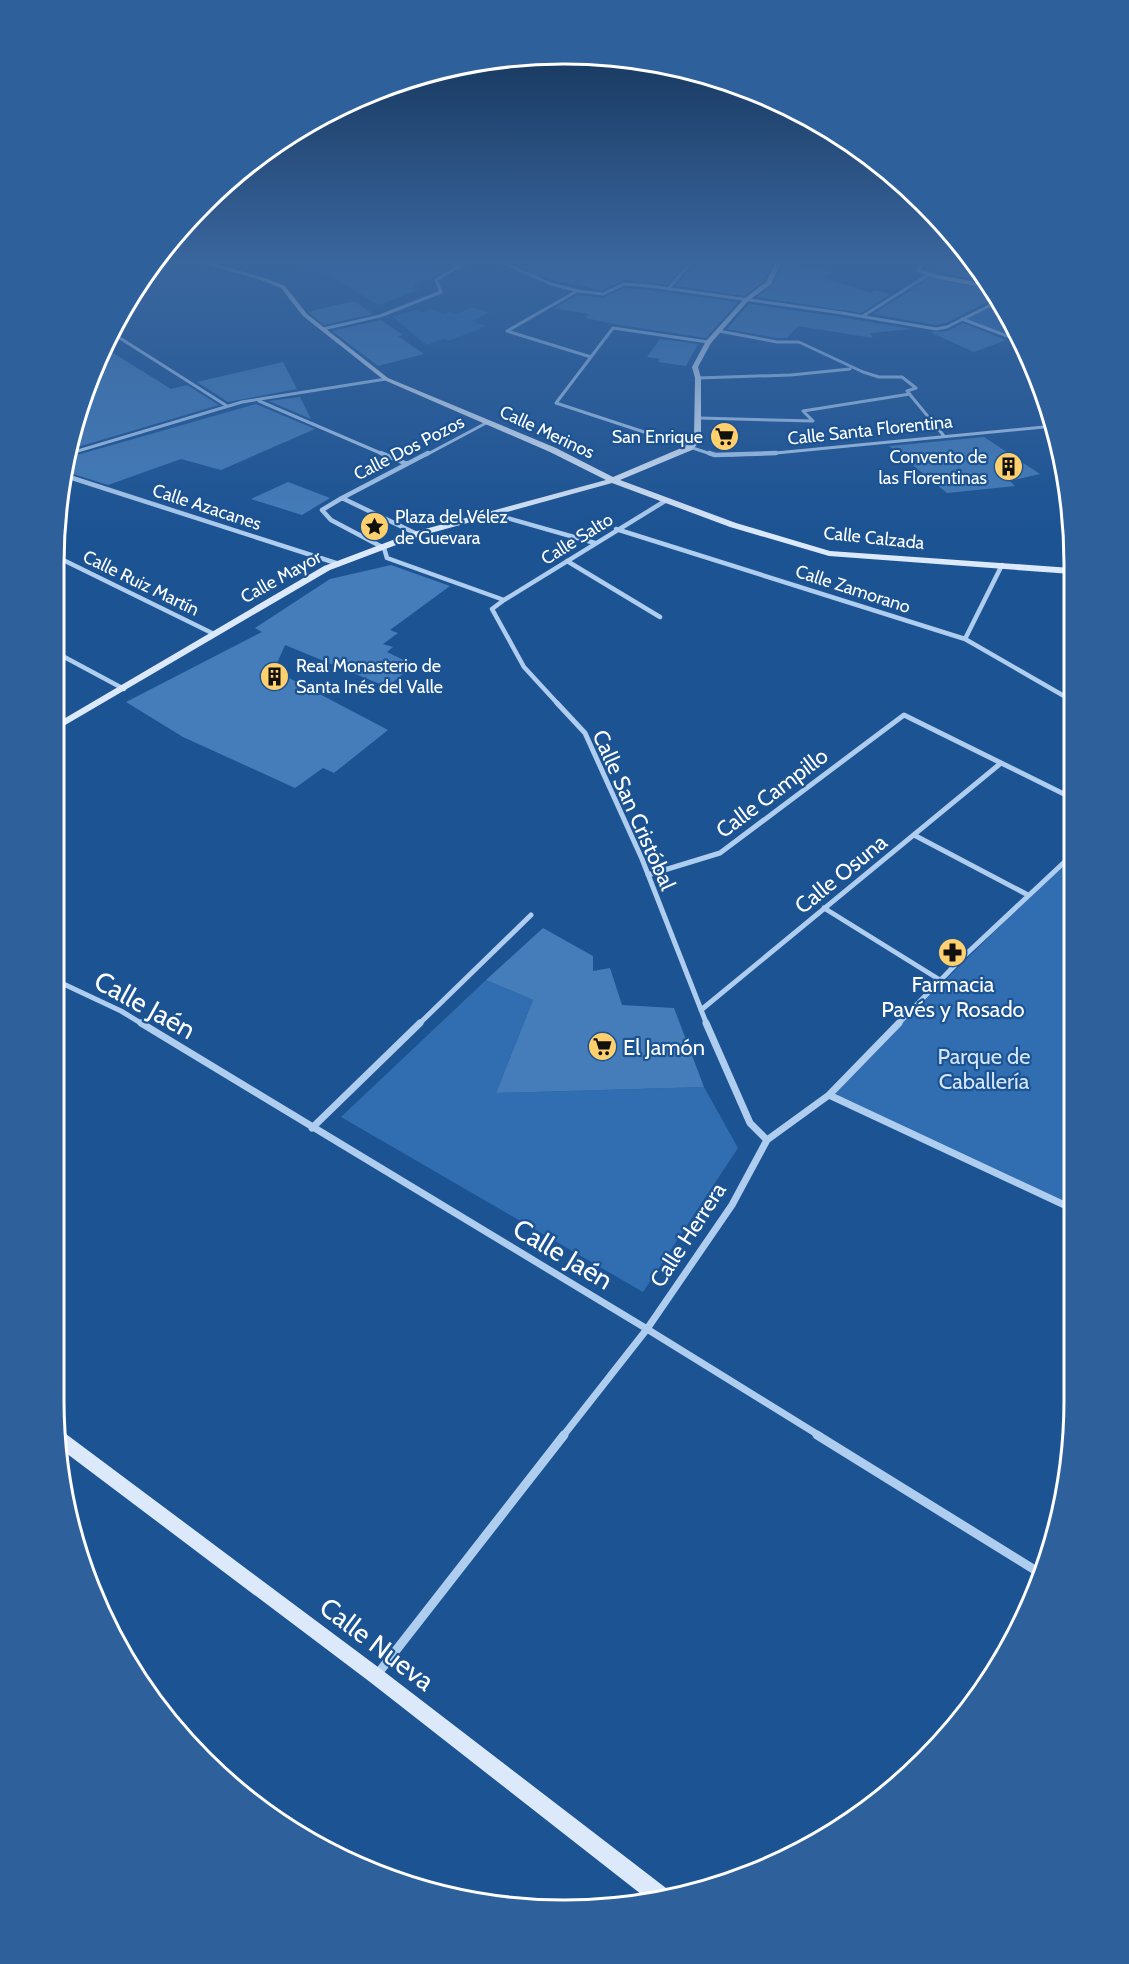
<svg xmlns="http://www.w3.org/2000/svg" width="1129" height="1964" font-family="Cabin,sans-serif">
<rect width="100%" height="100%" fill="#1c5393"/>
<path fill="#306eb1" d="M 328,259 L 359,261 L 381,259 L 444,272 L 413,286 L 419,290 L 378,305 L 330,275 C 320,271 313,274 302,270 Z
M 928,275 L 992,287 L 1018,340 L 961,319 L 996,301 L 944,291 L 948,288 L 919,281 Z
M 471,307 L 489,313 L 472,321 L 486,326 L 449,341 L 444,339 L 426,345 L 393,317 L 415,310 L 422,313 L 430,309 L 444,313 L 450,311 L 457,314 Z
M 1072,855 L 1073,1209 L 829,1095 Z
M 486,980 L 533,1000 L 496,1093 L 704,1087 L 738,1148 L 643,1292 L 341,1117 Z"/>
<path fill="#447dba" d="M 505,259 L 689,259 L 667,285 L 624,280 L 602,290 L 552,280 Z
M 698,259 L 768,259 L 774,260 L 764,281 L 745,296 L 676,286 Z
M 935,259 L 969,259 L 966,268 L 978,270 L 970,279 L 925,268 Z
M 784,262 L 831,271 L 823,278 L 871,293 L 875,290 L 890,294 L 861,313 L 757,297 L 773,285 Z
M 930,278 L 994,291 L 997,297 L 946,323 L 936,325 L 873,314 Z
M 625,288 L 649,290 L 738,302 L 706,338 L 614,324 L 586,318 L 589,314 L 554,308 L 578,295 L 603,298 Z
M 354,301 L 373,314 L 324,325 L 308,312 Z
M 749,304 L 841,317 L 912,329 L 870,333 L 873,338 L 798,326 L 787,338 L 777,338 L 727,329 Z
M 381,320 L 403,335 L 398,336 L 424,354 L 378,366 L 332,331 Z
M 963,323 L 1006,340 L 974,352 L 930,332 L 948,331 Z
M 660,339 L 698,344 L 686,366 L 658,362 L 660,359 L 647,357 Z
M 105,348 L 171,389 L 187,385 L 219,405 L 71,449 L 81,401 Z
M 283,362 L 297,389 L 228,402 L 197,382 Z
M 300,397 L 311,419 L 269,401 Z
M 256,404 L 315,429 L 221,470 L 181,459 L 108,485 L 67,472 L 70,457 Z
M 984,437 L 1040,474 L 1010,481 L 1015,486 L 947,493 L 889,446 Z
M 288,482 L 330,498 L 302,515 L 251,499 Z
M 391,565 L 450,586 L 390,630 L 398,633 L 383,644 L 393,647 L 387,652 L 414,665 L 387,687 L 285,645 L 274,670 L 388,730 L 334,773 L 323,768 L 295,788 L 183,737 L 126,702 L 262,632 L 255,628 L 330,579 Z
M 543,928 L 593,956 L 593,971 L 610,968 L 622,1005 L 674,1008 L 704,1087 L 496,1093 L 533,1000 L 486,980 Z"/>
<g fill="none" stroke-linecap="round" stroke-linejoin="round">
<path stroke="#aecdef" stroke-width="3" d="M 495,259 L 551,284 L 578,291 L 603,294 L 624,284 L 649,286 L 842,313 L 936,329 L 947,327 L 999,301
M 668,289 L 694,259
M 863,316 L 928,275
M 962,319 L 1018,340
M 323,329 L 380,316 L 441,292 L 436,280 L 471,259
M 507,331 L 591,357
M 507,331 L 577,291
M 719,331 L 777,342 L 799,342 L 863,372 L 879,377 L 902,377 L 916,388 L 907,391 L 944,436
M 112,333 L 227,406
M 708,342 L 613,328 L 556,403 L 714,455
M 698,378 L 791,375 L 850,369
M 259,401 L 385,455
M 699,418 L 813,421 L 803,411 L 910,394
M 71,453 L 242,402 L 386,379
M 426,455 L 488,422
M 730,455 L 776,453 L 1054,426"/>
<path stroke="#aecdef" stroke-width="4.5" d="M 381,453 L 407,464
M 709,453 L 715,455 L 776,453
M 66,476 L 339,564
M 342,498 L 428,453
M 493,514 L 595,543
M 616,529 L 965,639 L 1071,700
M 417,534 L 342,498 L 322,510 L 331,520 L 384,548 L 387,558 L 504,600 L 492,609 L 524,667 L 558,704
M 55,556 L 214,634
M 567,561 L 660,617
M 504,600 L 665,501
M 965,639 L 1002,565
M 55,652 L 124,689"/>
<path stroke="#aecdef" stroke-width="5" d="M 557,703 L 585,733 L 642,859 L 707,1025
M 914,835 L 1028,895
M 648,875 L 720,853 L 904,715 L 1072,798
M 824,908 L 940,980
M 55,980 L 121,1011 L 144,1025
M 701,1010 L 1001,763
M 418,1025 L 531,915
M 897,1025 L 963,957 L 1072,855"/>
<path stroke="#aecdef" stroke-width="7" d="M 141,1023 L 647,1329 L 820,1436
M 706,1023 L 750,1123 L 767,1140
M 829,1095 L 1073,1209
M 312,1128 L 420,1023
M 563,1436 L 647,1329 L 732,1205 L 767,1140 L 829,1095 L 899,1023"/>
<path stroke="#aecdef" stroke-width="9" d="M 817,1435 L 1043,1575
M 376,1676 L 564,1435"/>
<path fill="#dbe9fa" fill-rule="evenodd" d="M 188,259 L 198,259 L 265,278 L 285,286 L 307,314 L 388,378 L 556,448 L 613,477 L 686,446 L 694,438 L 695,378 L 692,367 L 706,341 L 744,299 L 766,282 L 777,259 L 783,259 L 771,284 L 748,301 L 711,343 L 698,367 L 701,378 L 701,440 L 692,450 L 620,480 L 736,523 L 830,551 L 1071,568 L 1071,574 L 829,556 L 730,527 L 612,483 L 420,536 L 330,570 L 55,731 L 55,724 L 324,566 L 414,532 L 606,480 L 550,452 L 384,380 L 303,316 L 281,288 L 261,280 Z
M 920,259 L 926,259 L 921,269 L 939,275 L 991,285 L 993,289 L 938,279 L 916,271 Z
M 59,1432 L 66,1434 L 382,1670 L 666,1888 L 668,1893 L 646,1898 L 370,1682 L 62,1450 Z"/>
</g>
<linearGradient id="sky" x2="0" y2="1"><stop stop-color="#0f2e51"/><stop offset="0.49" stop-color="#3a669e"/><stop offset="1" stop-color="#3a669e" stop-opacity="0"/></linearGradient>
<rect width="1129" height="534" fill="url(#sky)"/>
<defs>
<symbol id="supermarket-disc" viewBox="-11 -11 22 22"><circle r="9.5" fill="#ffd06c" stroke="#1c5393"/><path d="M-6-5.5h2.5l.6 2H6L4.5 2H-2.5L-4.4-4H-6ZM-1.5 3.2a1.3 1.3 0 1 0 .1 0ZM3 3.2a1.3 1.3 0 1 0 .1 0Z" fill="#111"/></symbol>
<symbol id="building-disc" viewBox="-11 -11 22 22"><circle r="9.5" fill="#ffd06c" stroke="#1c5393"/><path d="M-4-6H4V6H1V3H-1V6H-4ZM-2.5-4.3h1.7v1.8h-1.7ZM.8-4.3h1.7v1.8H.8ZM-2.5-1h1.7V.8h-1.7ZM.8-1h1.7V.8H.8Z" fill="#111"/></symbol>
<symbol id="sight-disc" viewBox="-11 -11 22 22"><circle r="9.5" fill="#ffd06c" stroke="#1c5393"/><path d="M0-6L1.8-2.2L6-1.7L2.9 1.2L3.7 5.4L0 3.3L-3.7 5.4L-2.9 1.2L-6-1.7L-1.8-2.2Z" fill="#111"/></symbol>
<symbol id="pharmacy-disc" viewBox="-11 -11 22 22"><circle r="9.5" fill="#ffd06c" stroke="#1c5393"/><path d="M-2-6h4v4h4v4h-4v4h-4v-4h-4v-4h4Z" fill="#111"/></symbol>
</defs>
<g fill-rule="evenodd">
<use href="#supermarket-disc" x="708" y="420" width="33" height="33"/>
<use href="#building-disc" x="992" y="450" width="33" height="33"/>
<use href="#sight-disc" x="358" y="510" width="33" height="33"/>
<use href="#building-disc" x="258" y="660" width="33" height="33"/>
<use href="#pharmacy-disc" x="936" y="936" width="33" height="33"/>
<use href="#supermarket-disc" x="586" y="1030" width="33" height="33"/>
</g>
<g text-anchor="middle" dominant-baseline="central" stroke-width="4.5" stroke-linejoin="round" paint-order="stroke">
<g font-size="18" fill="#fff" stroke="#1c5393">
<text transform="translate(870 430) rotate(-6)">Calle Santa Florentina</text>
<text transform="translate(547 432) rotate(25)">Calle Merinos</text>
<text transform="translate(409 448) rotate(-27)">Calle Dos Pozos</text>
<text transform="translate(207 507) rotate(18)">Calle Azacanes</text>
<text transform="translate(874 538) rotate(6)">Calle Calzada</text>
<text transform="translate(577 539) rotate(-32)">Calle Salto</text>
<text transform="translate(281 577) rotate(-29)">Calle Mayor</text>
<text transform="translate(141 583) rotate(26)">Calle Ruiz Martín</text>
<text transform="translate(853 589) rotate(18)">Calle Zamorano</text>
</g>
<g font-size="18" fill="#fff" stroke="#1c5393" text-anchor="end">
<text x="703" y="437">San Enrique</text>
<text x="987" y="457">Convento de<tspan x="987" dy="21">las Florentinas</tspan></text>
<text x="395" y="517" text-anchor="start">Plaza del Vélez<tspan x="395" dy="21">de Guevara</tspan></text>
<text x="296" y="666" text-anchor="start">Real Monasterio de<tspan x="296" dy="21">Santa Inés del Valle</tspan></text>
</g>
<g font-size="22" fill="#fff" stroke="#1c5393">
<text transform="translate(772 793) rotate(-37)">Calle Campillo</text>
<text transform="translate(634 810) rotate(66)">Calle San Cristóbal</text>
<text transform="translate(841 874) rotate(-39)">Calle Osuna</text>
<text transform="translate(688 1235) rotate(-57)">Calle Herrera</text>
</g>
<g font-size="22" fill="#fff" stroke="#1c5393">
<text x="953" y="984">Farmacia<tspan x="953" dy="25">Pavés y Rosado</tspan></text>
<text x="623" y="1047" text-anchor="start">El Jamón</text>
</g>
<g font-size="22" fill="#d4e6fa" stroke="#1c5393">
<text x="984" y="1056">Parque de<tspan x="984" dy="25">Caballería</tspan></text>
</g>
<g font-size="27" fill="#fff" stroke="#1c5393">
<text transform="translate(145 1005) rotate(29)">Calle Jaén</text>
<text transform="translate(563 1254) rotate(31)">Calle Jaén</text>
<text transform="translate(377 1644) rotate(37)">Calle Nueva</text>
</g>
</g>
<path d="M0 0H1129V1964H0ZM564 64H564A500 500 0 0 1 1064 564V1400A500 500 0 0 1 564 1900H564A500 500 0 0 1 64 1400V564A500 500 0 0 1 564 64Z" fill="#2e619c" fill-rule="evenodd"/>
<path fill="none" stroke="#fff" stroke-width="3" d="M564 64H564A500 500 0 0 1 1064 564V1400A500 500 0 0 1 564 1900H564A500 500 0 0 1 64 1400V564A500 500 0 0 1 564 64Z"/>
</svg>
